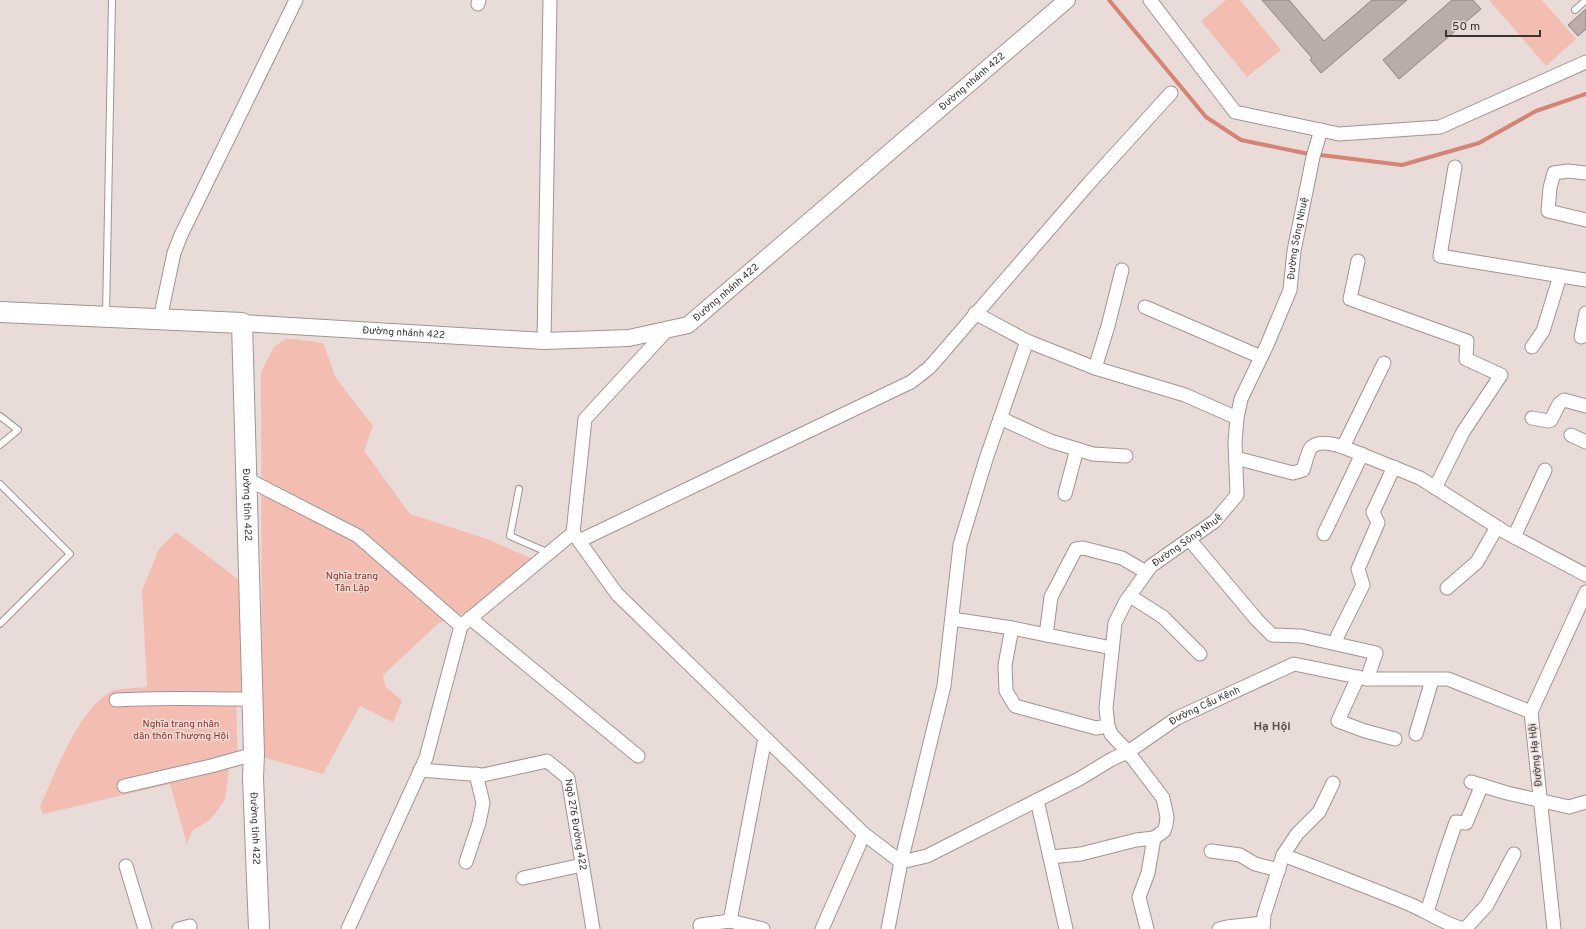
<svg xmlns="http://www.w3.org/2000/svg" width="1586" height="929" font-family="Overpass,sans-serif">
<rect width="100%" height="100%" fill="#e9dbd8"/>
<path fill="#f4bdb2" d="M 1226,0 L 1240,0 L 1281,50 L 1247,77 L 1201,21 Z
M 1489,0 L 1542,0 L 1576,39 L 1546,66 Z
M 285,339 L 295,339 L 323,343 L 336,378 L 373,426 L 364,451 L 410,514 L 487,539 L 535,560 L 475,609 L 439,623 L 383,675 L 385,686 L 402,701 L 393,722 L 360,706 L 323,774 L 262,757 L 261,372 L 274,347 Z
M 176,532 L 243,583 L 241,692 L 236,696 L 238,767 L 229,768 L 225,800 L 210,820 L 192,831 L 187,844 L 170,784 L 43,814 L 40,806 C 56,772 77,712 110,692 C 117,688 138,688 147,687 L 142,591 L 159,549 Z"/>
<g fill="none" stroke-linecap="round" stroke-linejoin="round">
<path stroke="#d78374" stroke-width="4" d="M 1109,0 L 1206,117 L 1241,140 L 1304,153 L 1402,165 L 1479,143 L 1536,111 L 1586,94"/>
</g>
<path fill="#b9aca9" stroke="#8f8380" d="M 1262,0 L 1289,0 L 1324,41 L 1372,0 L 1407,0 L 1321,73 L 1310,60 L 1312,58 Z
M 1452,0 L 1473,0 L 1481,9 L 1399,79 L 1383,60 Z
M 1586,9 L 1586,29 L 1578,36 L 1568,25 Z"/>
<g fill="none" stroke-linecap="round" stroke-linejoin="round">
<defs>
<path id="service" d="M 1575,10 L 1586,0
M 106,315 L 112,0
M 0,416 L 18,430 L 0,445
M 0,484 L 70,554 L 0,624
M 519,489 L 510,536 L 549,553"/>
<g id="minor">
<path d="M 1150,0 L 1235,112 L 1339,134 L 1440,127 L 1586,62"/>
<path d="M 478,4 L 479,0"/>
<path d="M 1455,167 L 1440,256 L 1586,280"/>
<path d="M 1586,173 L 1568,171 L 1554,173 L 1550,188 L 1548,211 L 1586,220"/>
<path d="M 1358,261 L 1350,299 L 1467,341 L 1466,359 L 1501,375 L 1463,432 L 1435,488"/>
<path d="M 1145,307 L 1261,357"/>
<path d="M 975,313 L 1027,341 L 1095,368 L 1185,395 L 1237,418"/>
<path d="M 160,319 L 174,253 L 181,235 L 296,0"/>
<path d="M 1581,337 L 1586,313"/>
<path d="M 544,341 L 550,0"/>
<path d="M 1532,347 L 1543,331 L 1560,276"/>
<path d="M 1095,368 L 1108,326 L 1122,270"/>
<path d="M 1000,418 L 1050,441 L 1093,454 L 1126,456"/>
<path d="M 1532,418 L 1548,421 L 1551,420 L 1559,404 L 1564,400 L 1586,406"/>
<path d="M 1571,435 L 1586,442"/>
<path d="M 1343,447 L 1384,363"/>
<path d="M 1236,458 L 1293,473 L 1303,470 C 1305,464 1307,455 1310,449 C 1317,439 1334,444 1343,447 L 1420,478 L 1505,532 L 1586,575"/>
<path d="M 247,479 L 358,536 L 461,626"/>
<path d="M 1065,494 L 1077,449"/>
<path d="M 574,534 L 617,594 L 864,834 L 901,862"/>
<path d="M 1324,534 L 1362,454"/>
<path d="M 1514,537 L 1545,470"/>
<path d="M 1189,539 L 1257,620 L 1272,635 L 1301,636 L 1376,653 L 1367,679"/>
<path d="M 579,541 L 911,382 L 930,367 L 1090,182 L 1171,93"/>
<path d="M 1447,588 L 1477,562 L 1497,527"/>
<path d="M 1130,596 L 1163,617 L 1200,654"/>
<path d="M 470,618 L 638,756"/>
<path d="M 952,619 L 1012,628 L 1112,648"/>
<path d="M 1012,628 L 1005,665 L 1006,691 L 1015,706 L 1096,728 L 1108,726"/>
<path d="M 1046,635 L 1051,597 L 1076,549 L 1083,548 L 1122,558 L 1146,572"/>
<path d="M 1337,637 L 1363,585 L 1358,569 L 1378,523 L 1373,512 L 1394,467"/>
<path d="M 1358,677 L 1338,721 L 1365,731 L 1395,739"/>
<path d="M 116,700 C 162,697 207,699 253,699"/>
<path d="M 1416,734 L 1432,680"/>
<path id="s1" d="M 420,770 L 483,775 L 547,761 L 568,778 L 593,929"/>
<path d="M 1471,782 L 1507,793 L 1569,807 L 1586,802"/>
<path d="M 124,786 L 211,766 L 254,754"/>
<path d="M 1037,800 L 1066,929"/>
<path d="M 1211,851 L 1240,855 L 1255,864 L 1279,870"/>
<path d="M 1283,855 C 1325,871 1368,887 1409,904 C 1428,912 1444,924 1464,929"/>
<path d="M 1050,857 L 1081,854 L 1136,840 L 1154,838"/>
<path d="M 466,862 L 479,823 L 483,803 L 476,774"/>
<path id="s2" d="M 901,862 L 927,856 L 1079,779 L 1112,759 L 1128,752 L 1177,718 L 1294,664 L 1367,679 L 1448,679 L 1531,712"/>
<path d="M 126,866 L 145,929"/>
<path d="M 523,878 L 582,865"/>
<path d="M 1427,912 L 1445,854 L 1456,822 L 1466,823 L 1482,785"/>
<path d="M 730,921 L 765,738"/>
<path d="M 179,929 L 190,926"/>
<path d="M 348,929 L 426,758 L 461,626 L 573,533 L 585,419 L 668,329"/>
<path d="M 701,929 L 700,925 L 730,921 L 763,929"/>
<path d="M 822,929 L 864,834"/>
<path d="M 888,929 L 901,862 L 944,686 L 960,545 L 986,459 L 1027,341"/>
<path id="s3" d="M 1147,929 L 1139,897 L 1148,873 L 1154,838 L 1164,831 L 1166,825 L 1167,817 L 1163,798 L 1128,752 L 1111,734 L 1108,726 L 1106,708 L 1115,623 L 1126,601 L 1151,566 L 1215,521 L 1237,495 L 1235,442 L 1237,418 L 1241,399 L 1267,345 L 1290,290 L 1294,251 L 1313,157 L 1321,130"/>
<path d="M 1219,929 L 1227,927 L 1263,923"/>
<path d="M 1263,929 L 1264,915 L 1283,855 L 1297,834 L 1319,812 L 1333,783"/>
<path d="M 1465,929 L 1487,905 L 1514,854"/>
<path d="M 1554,929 L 1531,712 L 1586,592"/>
</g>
<g id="tertiary">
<path id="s4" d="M 242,323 L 544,341 L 629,338 L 688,325 L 1067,0"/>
</g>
<g id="primary">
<path id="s5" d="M 0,312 L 242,323 L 254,754 L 253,778 L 259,929"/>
</g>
</defs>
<use href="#service" stroke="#a19492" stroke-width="8"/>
<use href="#minor" stroke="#a19492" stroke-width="15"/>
<use href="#tertiary" stroke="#a19492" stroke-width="18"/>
<use href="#primary" stroke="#a19492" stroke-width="22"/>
<use href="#service" stroke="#fff" stroke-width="6"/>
<use href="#minor" stroke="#fff" stroke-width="13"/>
<use href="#tertiary" stroke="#fff" stroke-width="16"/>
<use href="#primary" stroke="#fff" stroke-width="20"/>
</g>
<g text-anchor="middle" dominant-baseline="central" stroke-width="3" stroke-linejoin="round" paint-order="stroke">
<g font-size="10" fill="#3a3534" stroke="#e9dbd8">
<text stroke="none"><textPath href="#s4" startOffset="822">Đường nhánh 422</textPath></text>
<text stroke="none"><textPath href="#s3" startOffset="783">Đường Sông Nhuệ</textPath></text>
<text stroke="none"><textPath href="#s4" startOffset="498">Đường nhánh 422</textPath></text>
<text stroke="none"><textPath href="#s4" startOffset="162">Đường nhánh 422</textPath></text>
<text stroke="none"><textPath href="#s5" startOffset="424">Đường tỉnh 422</textPath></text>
<text stroke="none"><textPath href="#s3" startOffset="447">Đường Sông Nhuệ</textPath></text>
<text stroke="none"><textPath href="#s2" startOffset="343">Đường Cầu Kênh</textPath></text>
<text transform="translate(1536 755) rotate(-96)">Đường Hạ Hội</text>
<text stroke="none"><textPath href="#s1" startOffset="203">Ngõ 276 Đường 422</textPath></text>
<text stroke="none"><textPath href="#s5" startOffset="748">Đường tỉnh 422</textPath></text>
</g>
<g font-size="10" fill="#943122" stroke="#e9dbd8">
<text x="352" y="576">Nghĩa trang<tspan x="352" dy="12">Tân Lập</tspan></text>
<text x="181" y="724">Nghĩa trang nhân<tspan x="181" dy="12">dân thôn Thượng Hội</tspan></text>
</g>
<g font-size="12" font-weight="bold" fill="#5a4e4c" stroke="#e9dbd8">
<text x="1272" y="727">Hạ Hội</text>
</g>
</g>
<path d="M1446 30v6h94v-6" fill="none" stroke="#3a3534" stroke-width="2"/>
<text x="1452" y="30" font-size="12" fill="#3a3534" stroke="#e9dbd8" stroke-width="3" paint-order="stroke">50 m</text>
</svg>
